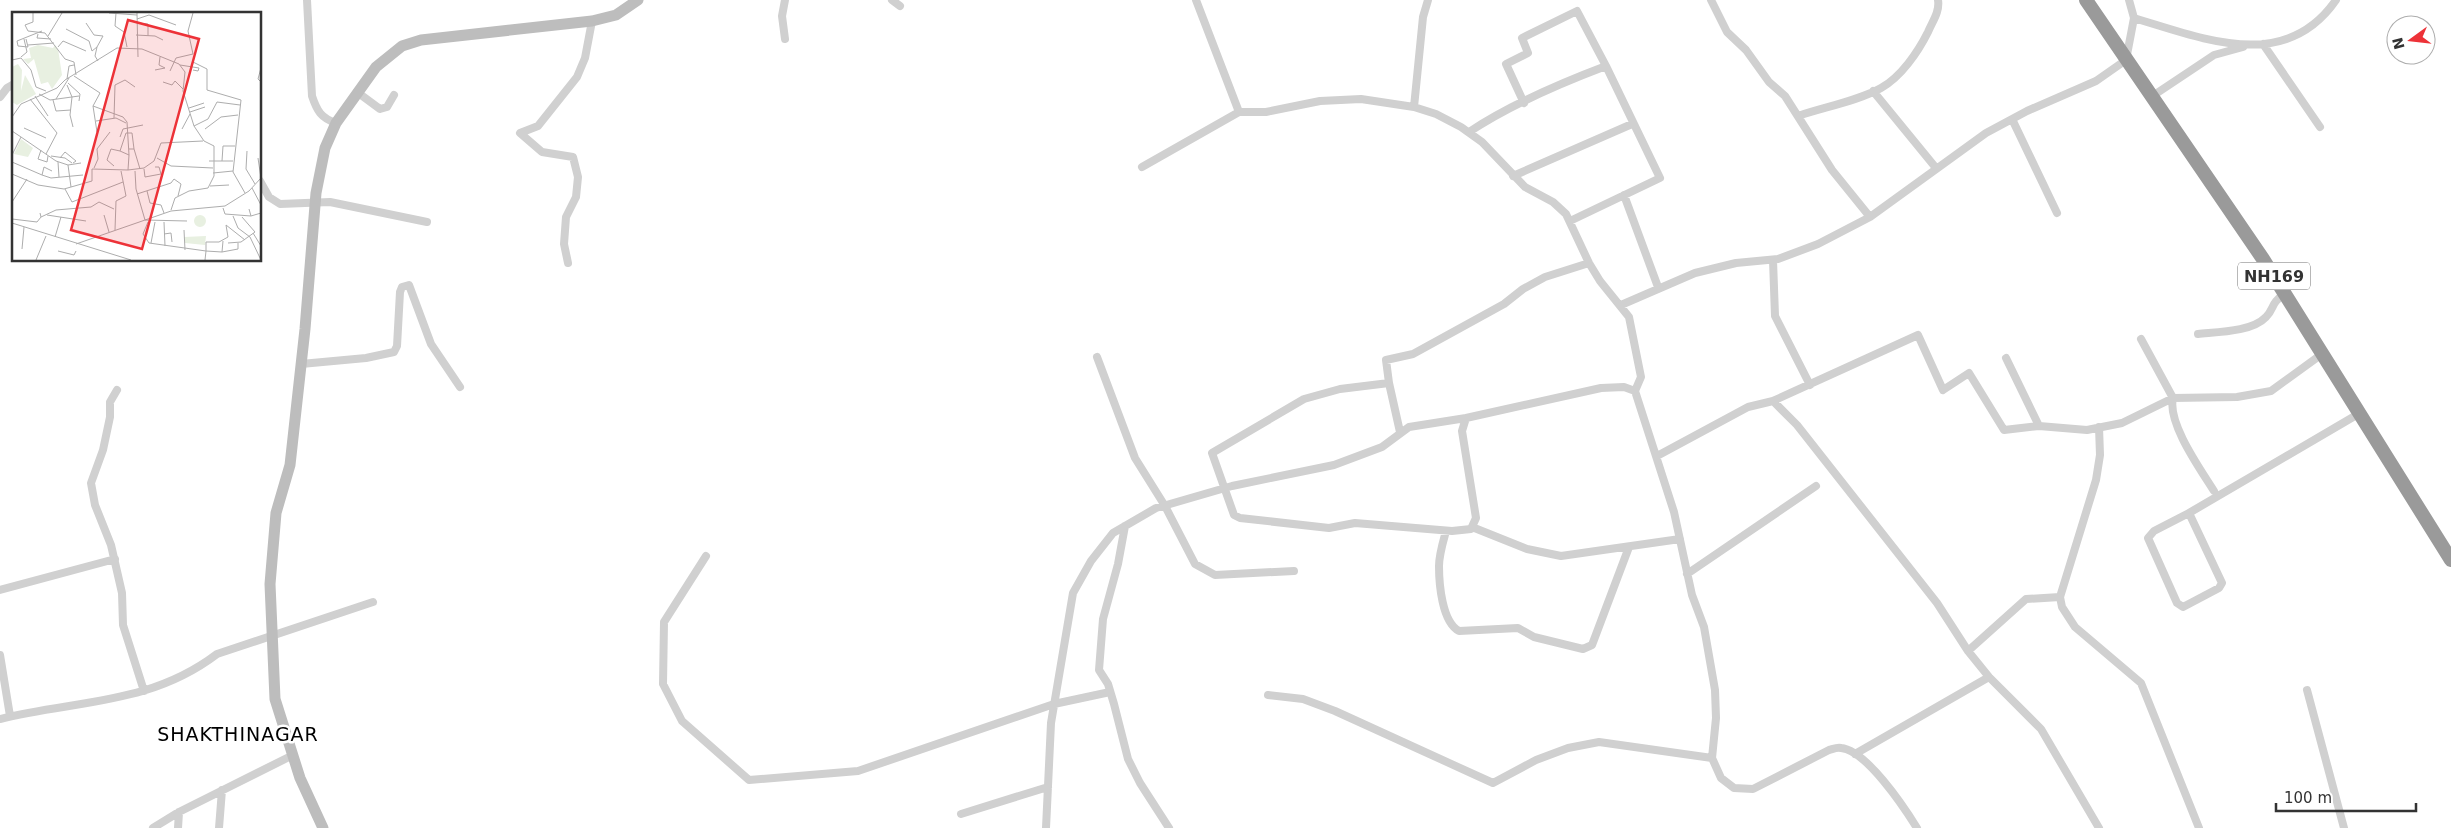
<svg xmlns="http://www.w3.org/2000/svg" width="2451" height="828" font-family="'DejaVu Sans',sans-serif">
<rect width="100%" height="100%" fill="#fff"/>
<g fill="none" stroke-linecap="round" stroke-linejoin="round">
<path stroke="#d0d0d0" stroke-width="8" d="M 307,0 L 312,96 C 317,111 321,118 336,123
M 785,0 L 782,16 L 785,39
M 892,0 L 900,6
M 1196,0 L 1239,112 L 1266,112 L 1320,101 L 1361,99 L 1414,107 L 1436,114 L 1461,127 L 1482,142 L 1525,187 L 1553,202 L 1566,214 L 1589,263 L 1600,281 L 1629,317 L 1641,377 L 1635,391
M 1711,0 L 1727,32 L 1746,50 L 1769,82 L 1785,96 L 1832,170 L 1870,217
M 2134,18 C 2202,38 2285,74 2336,0
M 2263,44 L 2320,127
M 1873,91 L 1936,168
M 357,92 L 380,109 L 387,107 L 394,95
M 0,97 L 7,88 L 14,84
M 2151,97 L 2214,55 L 2243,47
M 1524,103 L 1506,64 L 1528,53 L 1522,38 L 1577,11 L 1606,66 L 1660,178 L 1570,221
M 1414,107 L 1423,17 L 1428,0
M 1798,116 C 1824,107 1858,101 1881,88 C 1901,77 1918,52 1928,32 C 1932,22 1940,12 1938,0
M 2012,119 L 2057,213
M 1469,132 C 1508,106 1561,83 1606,66
M 1142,167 L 1239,112
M 1513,176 L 1632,124
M 260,181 L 269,197 L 280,204 L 330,202 L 427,222
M 1624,195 L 1658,287
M 1773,260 L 1775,316 L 1810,385
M 568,263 L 564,244 L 566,217 L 576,197 L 578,177 L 573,157 L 542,152 L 520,133 L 538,126 L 577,77 L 585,58 L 592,21
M 1621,305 L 1695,273 L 1736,263 L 1778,259 L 1818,244 L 1870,217 L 1986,133 L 2027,111 L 2096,81 L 2126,60 L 2134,18 L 2129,0
M 2198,334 C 2217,332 2252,332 2266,317 C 2275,308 2270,303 2285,294
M 2141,339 L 2173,398 C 2167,423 2201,470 2214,491
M 1097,357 L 1135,458 L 1165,506 L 1195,564 L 1215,575 L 1294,571
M 2006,358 L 2039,426
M 301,364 L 366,358 L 394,352 L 397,346 L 400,292 L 402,287 L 409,285 L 431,344 L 460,387
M 1389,383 L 1386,360 L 1413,354 L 1504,304 L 1523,289 L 1545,277 L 1589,263
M 117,390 L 110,402 L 110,417 L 103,450 L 91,483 L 95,505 L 111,545 L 122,593 L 123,625 L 144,691
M 1773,401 L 1797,425 L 1937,603 L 1968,651 L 1989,677 L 2041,729 L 2099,828
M 2099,427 L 2100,455 L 2096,480 L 2060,597 L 2062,607 L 2075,627 L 2141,683 L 2199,828
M 1400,432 L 1389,383 L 1340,389 L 1304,399 L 1212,453 L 1234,515 L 1240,518 L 1329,528 L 1355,523 L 1452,531 L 1471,529 L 1476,518 L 1462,431 L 1466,418 L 1601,388 L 1624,387 L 1635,391 L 1674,512 L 1692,595 L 1704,627 L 1715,690 L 1716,718 L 1712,758 L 1721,778 L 1734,788 L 1753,789 L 1829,750 C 1833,749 1837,747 1841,748 C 1866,750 1904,807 1917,828
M 1657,456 L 1748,407 L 1773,401 L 1918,335 L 1943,390 L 1969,373 L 2004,430 L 2039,426 L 2087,430 L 2122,423 L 2173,398 L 2237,397 L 2271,391 L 2322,354
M 2189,513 L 2222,583 L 2219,588 L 2183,607 L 2177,603 L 2148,538 L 2154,531 Z
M 2189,513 L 2360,413
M 1125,526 L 1118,564 L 1103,619 L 1099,670 L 1108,684 L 1114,704 L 1128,759 L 1140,783 L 1169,828
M 1472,527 L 1527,549 L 1561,556 L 1680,539
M 1446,531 C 1443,542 1439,555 1439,566 C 1439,584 1442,622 1459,631 L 1518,628 L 1534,637 L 1583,649 L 1592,645 L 1629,547
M 706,556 L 664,622 L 663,684 L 682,721 L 749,780 L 858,771 L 1054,704 L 1110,692
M 1687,574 L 1816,486
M 0,590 L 115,559
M 1968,651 L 2026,599 L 2060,597
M 0,655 L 10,716
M 2307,690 L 2344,828
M 1268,695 L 1303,699 L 1335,711 L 1493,783 L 1536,760 L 1568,748 L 1599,742 L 1712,758
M 0,719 C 77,700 150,705 217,654 L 373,602
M 1855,754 L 1989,677
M 961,814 L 1048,787
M 153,828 L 179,812 L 293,755
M 178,828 L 179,812
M 219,828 L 222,790
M 1046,828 L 1051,723 L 1073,593 L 1091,561 L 1113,533 L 1156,508 L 1232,486 L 1334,465 L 1382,447 L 1409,427 L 1466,418"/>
<path stroke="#bdbdbd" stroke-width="11" d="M 323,828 L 300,778 L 275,699 L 270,584 L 276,513 L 290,465 L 305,329 L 316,193 L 325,148 L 336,123 L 376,67 L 402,46 L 421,40 L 592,21 L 616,15 L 638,0"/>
<path stroke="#9a9a9a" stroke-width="14" d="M 2086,0 L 2263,259 L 2451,560"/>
</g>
<g text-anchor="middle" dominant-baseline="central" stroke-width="5" stroke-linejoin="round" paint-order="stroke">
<rect fill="#fff" stroke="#707070" stroke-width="1" x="2238" y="262.5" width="72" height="27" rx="4"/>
<g font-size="16" font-weight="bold" fill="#333">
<text x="2274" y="276">NH169</text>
</g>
<g font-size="19" letter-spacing="1" fill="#000" stroke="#fff">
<text x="238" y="734">SHAKTHINAGAR</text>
</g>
</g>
<g transform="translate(12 12)">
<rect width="249" height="249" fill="#fff"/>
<path d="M 26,33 L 41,36 L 43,33 L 46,37 L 50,63 L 40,77 L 36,70 L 29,72 L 22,47 L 16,52 L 11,47 L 19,46 L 17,36 ZM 6,52 L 10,58 L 9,79 L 13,63 L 24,82 L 5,93 L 0,90 L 0,55 ZM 9,127 L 21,136 L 16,145 L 2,142 ZM182 209a6 6 0 1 1 12 0a6 6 0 1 1-12 0ZM 194,224 L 193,233 L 173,231 L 172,225 Z" fill="#e8f0e1"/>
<path fill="none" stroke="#adadad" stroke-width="1" d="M 21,1 L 21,10 L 13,13 L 16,19 L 33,21 L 53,47 L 62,50 L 64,63M 97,1 L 125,3M 104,1 L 103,14 L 112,20 L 115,35M 125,1 L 126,45M 125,7 L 137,3 L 164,13M 74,11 L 82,23 L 91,24 L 85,35M 125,11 L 136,12 L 136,24M 54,17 L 77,29 L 80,39 L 85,35 L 83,44 L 86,49M 26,22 L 25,26 L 39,27M 124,23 L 143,24 L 151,28M 36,24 L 50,1M 14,27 L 16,35 L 6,34 L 5,29 L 30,19M 16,33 L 42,31M 46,35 L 51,29 L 74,39M 9,45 L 15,40 L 12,27M 0,48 L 9,46 L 19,58 L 24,75 L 34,79M 168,53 L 187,56 L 186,59 L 181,58M 180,54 L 181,50 L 195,57 L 195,78 L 229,88 L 221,160 L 233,181M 249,56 L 246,67 L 249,70M 143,58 L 153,56 L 147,53 L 148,45M 158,59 L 164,46 L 181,42 L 176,19 L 181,1M 62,64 L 88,81 L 81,94 L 111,105 L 115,110 L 117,143M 55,67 L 57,54 L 62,53M 151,70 L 160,73 L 163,69 L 171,77M 56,71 L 68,82 L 67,89M 55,73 L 60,85 L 58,103 L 61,115M 27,82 L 38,88 L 67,84M 23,84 L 36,104M 18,87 L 45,121 L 34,142M 44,87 L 57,66M 41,88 L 44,99 L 59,98M 81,94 L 85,120M 177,96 L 192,91M 178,100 L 193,95M 0,105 L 9,92 L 45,76 L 53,68 L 105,36 L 130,37 L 167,52 L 173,60 L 171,79 L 182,114 L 192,129 L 202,134 L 202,164 L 196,176 L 177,179 L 163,186 L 159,198M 102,106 L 103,73 L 113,68 L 123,75M 84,109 L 104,106 L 114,111M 182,114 L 196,107 L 205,90 L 228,93M 12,116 L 34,126M 170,117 L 178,102M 193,117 L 209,105 L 226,103M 0,119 L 9,125 L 0,143M 9,125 L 44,149 L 56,153 L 69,151M 108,125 L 111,117 L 131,113M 122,137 L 128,157M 29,138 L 26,147 L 35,150 L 36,144M 235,139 L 234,157 L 243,172M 39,144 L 53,146 L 60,151M 48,146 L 53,140 L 64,149 L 61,151M 145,146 L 159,154 L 201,156M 246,146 L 249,166M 197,149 L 221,149M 210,149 L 211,134 L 223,134M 0,150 L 30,163 L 32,155 L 40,159M 46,150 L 47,165M 56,153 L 59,175M 102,154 L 95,148 L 99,137 L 108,139M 82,156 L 86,147 L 85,137 L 98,120M 132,157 L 133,165 L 149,162 L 147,155 L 143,155M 116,158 L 132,156 L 142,149 L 149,131 L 191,129M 123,159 L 124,177 L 133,208 L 175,209M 201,161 L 221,159M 0,162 L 26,173 L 52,177 L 80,169 L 80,157 L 116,158 L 117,143 L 108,139 L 114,121 L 120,121 L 122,137 L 117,137M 30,163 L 39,166 L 71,163M 198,174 L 217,173M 240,176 L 249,193M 53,177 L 60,190 L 111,170M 135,179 L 138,191 L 149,193 L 152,201M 125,182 L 159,171 L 162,167 L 169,172 L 166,184M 0,190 L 15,167M 211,196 L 213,202 L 239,204M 237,197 L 239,204 L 249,201M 35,203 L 74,209M 92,203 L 97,220M 221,204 L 226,216 L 238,225 L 249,248M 29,205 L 44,198 L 79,195 L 87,190 L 102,197M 0,207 L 25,210 L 29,205 L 28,201M 136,210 L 131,222 L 137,231 L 194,239 L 193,248M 152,210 L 153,234M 0,211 L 119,248M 103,218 L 104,189 L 114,184 L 109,159M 172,218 L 173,238M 241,221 L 249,234M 152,222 L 159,221 L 160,230M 43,225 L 49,205M 211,229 L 210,240 L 226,237 L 226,231M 139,231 L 143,210M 216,231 L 229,230 L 243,220 L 230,205M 64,232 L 159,199 L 213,194 L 237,179 L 249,166M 10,237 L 12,215M 46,239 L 62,243 L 64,239M 210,240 L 194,239 L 194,230 L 207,230 L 216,225 L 214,213 L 233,228M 24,248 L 34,224"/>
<path fill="#ed3238" fill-opacity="0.15" stroke="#ed3238" stroke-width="2.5" d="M 116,8 L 187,27 L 130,237 L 59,218 Z"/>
<rect width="249" height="249" fill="none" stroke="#333" stroke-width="2.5"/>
</g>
<g transform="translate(2411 40) rotate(255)"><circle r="24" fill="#ffffff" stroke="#adadad"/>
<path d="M0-4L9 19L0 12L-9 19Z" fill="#ed3238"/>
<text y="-8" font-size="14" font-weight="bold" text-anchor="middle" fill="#333333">N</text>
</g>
<path d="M2276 803v8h140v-8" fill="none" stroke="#333333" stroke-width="2.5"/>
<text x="2284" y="803" font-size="15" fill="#333333" stroke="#ffffff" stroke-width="4" paint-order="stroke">100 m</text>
</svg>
